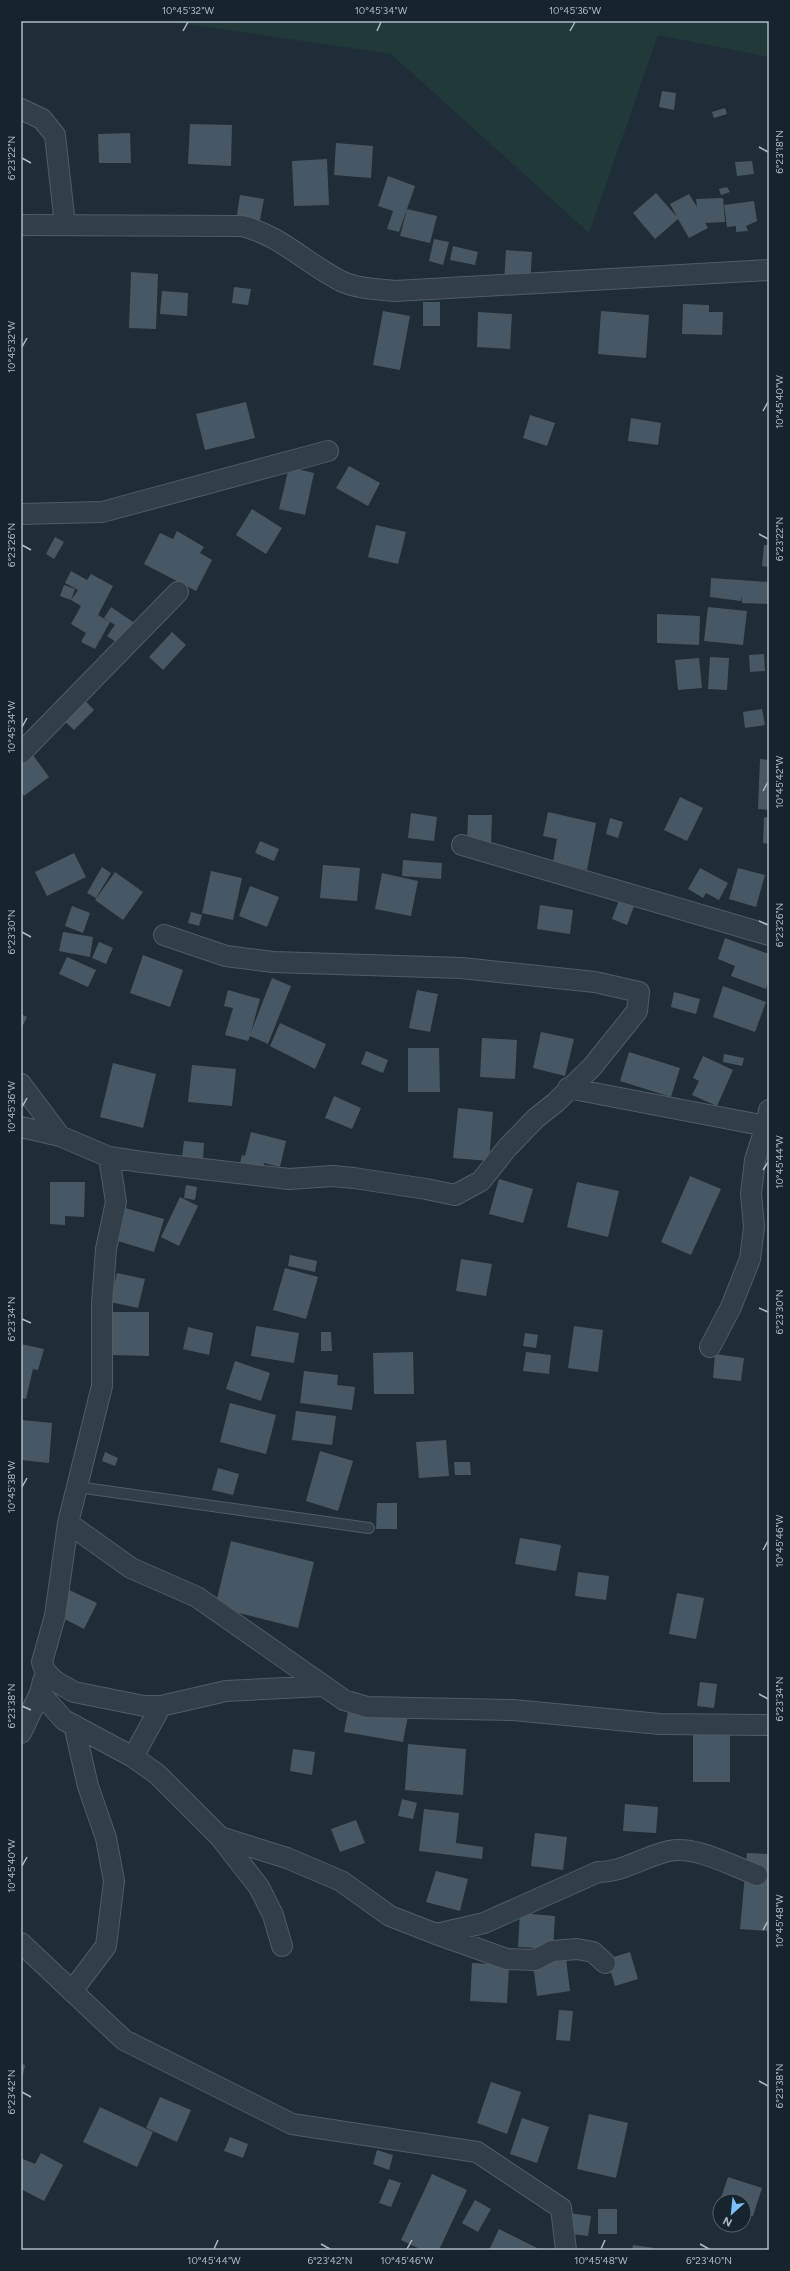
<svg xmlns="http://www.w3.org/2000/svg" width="790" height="2271" font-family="Figtree,sans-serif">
<rect width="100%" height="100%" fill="#1f2d38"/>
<path fill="#213938" d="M 167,21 L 769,21 L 769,57 L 658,35 L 589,233 L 391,54 Z"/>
<path fill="#475864" d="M 662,91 L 676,93 L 674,110 L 659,107 Z
M 725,108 L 727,114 L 714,118 L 712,112 Z
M 190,124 L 232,125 L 231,166 L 188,164 Z
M 130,133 L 131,163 L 99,163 L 98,134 Z
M 336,143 L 373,146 L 371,178 L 334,175 Z
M 327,159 L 329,205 L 294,206 L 292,161 Z
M 752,161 L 754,174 L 737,176 L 735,162 Z
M 388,176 L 415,186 L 399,232 L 387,229 L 393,211 L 378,206 Z
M 727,187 L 730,192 L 721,195 L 719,189 Z
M 656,193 L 677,217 L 670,204 L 689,194 L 697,207 L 696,199 L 723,198 L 725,222 L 705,223 L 708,228 L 689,238 L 678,219 L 655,239 L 633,213 Z
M 240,195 L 264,199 L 259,225 L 236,221 Z
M 754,201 L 757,221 L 746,226 L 748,231 L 736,232 L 736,226 L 727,227 L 724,205 Z
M 407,209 L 437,216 L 430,243 L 400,236 Z
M 434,239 L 449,242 L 443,265 L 429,261 Z
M 453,246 L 478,252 L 475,265 L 450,260 Z
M 506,250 L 532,252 L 530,285 L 504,283 Z
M 131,272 L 158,274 L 156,329 L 129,328 Z
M 234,287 L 251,289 L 248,305 L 232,303 Z
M 162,291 L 188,293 L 187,316 L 160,314 Z
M 423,302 L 440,302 L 440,326 L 423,326 Z
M 683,304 L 709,305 L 709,312 L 723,312 L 722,335 L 682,334 Z
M 383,311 L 410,316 L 400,370 L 373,365 Z
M 601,311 L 649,315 L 646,358 L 598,354 Z
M 478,312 L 512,314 L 510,349 L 477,347 Z
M 246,402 L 255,438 L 205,450 L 196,414 Z
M 530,415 L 555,423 L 547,446 L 523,438 Z
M 631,418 L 661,423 L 658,445 L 628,441 Z
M 349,466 L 380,483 L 368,506 L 336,488 Z
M 289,467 L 314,473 L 305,515 L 279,509 Z
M 252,509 L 282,528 L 266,554 L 236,535 Z
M 376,525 L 406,532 L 398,564 L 368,557 Z
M 177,531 L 204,547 L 200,553 L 212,560 L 196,591 L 144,564 L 160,533 L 173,539 Z
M 55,537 L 64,542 L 54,559 L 46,554 Z
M 764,545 L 769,545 L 769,567 L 762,566 Z
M 71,571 L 87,580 L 91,574 L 113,586 L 98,615 L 110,622 L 95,649 L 81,642 L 86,633 L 71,624 L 81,606 L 71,600 L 78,590 L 65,583 Z
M 711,578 L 769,582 L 769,604 L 742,603 L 742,596 L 741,601 L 710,597 Z
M 64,585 L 75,589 L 71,600 L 60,596 Z
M 111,607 L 136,624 L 122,646 L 107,636 L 115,625 L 104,618 Z
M 708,607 L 747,611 L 743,645 L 704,641 Z
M 657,614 L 700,616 L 699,645 L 657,643 Z
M 172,632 L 186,645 L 163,670 L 149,657 Z
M 764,654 L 765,671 L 750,672 L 749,655 Z
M 710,657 L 729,658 L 727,690 L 708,689 Z
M 699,658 L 702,688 L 678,690 L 675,660 Z
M 76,691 L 94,710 L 74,730 L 55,712 Z
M 762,709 L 765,725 L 745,728 L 743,712 Z
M 27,747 L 49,777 L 24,796 L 21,791 L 21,751 Z
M 760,759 L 769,760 L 769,810 L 758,809 Z
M 680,797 L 703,808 L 687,841 L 664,830 Z
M 548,812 L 596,823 L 587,870 L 553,862 L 557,839 L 543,836 Z
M 411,813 L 437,817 L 434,841 L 408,838 Z
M 468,815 L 492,815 L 491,844 L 467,844 Z
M 764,817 L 769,818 L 769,844 L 763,843 Z
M 610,818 L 623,822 L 618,838 L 606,834 Z
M 260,841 L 279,849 L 274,861 L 255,853 Z
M 74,853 L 86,877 L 47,896 L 35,872 Z
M 403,860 L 442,863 L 441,879 L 402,876 Z
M 323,865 L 360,868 L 357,901 L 320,898 Z
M 102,867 L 111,873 L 96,898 L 87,893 Z
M 700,868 L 728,883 L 719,900 L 706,893 L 703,898 L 688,889 Z
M 738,868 L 765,875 L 756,907 L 729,899 Z
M 211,871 L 242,878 L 233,920 L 202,913 Z
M 115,872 L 143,892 L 123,920 L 95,900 Z
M 382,873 L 418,881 L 411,916 L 375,909 Z
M 250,886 L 279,897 L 267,927 L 239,916 Z
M 619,900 L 634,906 L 627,925 L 612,919 Z
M 540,905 L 573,910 L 570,934 L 537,929 Z
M 72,906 L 90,913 L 83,933 L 65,926 Z
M 191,912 L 202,915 L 199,926 L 188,923 Z
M 63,932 L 93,937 L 90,957 L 59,951 Z
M 725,938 L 769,954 L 769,981 L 766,989 L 731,976 L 735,966 L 718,959 Z
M 99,942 L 113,948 L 106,964 L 92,958 Z
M 143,955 L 183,970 L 170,1007 L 130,993 Z
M 67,957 L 96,970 L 88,987 L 59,974 Z
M 272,978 L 291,986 L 268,1044 L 250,1036 L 248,1041 L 225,1035 L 233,1008 L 224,1006 L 228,990 L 260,999 L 251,1032 Z
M 723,986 L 766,1002 L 755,1032 L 713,1017 Z
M 417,990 L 438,994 L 430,1032 L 409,1028 Z
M 674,992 L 700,999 L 696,1014 L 671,1007 Z
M 21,1014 L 27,1017 L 21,1029 Z
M 280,1023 L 326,1044 L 315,1069 L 270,1046 Z
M 541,1032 L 574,1039 L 565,1076 L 533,1068 Z
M 482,1038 L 517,1040 L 515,1079 L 480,1077 Z
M 408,1048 L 439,1048 L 440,1092 L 408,1092 Z
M 366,1051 L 388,1060 L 383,1073 L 361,1064 Z
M 629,1052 L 680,1068 L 671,1097 L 620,1081 Z
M 724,1054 L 744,1058 L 742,1066 L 723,1062 Z
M 703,1056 L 733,1070 L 717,1106 L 692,1095 L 699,1081 L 693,1078 Z
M 113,1063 L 156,1074 L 143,1128 L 100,1117 Z
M 192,1065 L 236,1069 L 232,1106 L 188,1102 Z
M 334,1096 L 361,1108 L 352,1129 L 325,1118 Z
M 458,1108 L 493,1112 L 489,1161 L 453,1158 Z
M 251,1132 L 286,1141 L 280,1167 L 264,1163 L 261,1178 L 238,1172 L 242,1155 L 245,1156 Z
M 184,1141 L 204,1143 L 203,1159 L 182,1157 Z
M 690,1176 L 721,1189 L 691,1255 L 661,1242 Z
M 499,1179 L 533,1189 L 523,1223 L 489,1214 Z
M 50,1182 L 85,1182 L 84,1217 L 65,1216 L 65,1225 L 50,1224 Z
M 577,1182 L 619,1191 L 608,1237 L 567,1227 Z
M 186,1185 L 197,1187 L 195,1200 L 184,1198 Z
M 180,1197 L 198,1206 L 179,1246 L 161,1237 Z
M 118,1206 L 164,1219 L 154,1252 L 108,1238 Z
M 290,1255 L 317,1261 L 315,1272 L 288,1266 Z
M 461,1259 L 492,1264 L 486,1296 L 456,1291 Z
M 285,1268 L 318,1277 L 306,1319 L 273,1310 Z
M 117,1273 L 145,1279 L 138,1308 L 110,1302 Z
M 112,1312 L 149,1312 L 149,1356 L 112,1355 Z
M 256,1326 L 299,1333 L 294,1363 L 251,1356 Z
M 574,1326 L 603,1330 L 598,1372 L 568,1368 Z
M 188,1327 L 213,1333 L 209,1355 L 183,1349 Z
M 321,1332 L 331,1332 L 332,1351 L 321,1351 Z
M 525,1333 L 538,1335 L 536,1348 L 523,1346 Z
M 21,1344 L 44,1349 L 38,1370 L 33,1369 L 26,1399 L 21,1398 Z
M 413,1352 L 414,1394 L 374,1394 L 373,1353 Z
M 526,1352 L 551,1355 L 549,1374 L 523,1371 Z
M 715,1354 L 744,1358 L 741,1381 L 713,1378 Z
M 235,1361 L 270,1373 L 261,1401 L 226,1389 Z
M 304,1371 L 338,1375 L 337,1385 L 355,1387 L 352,1410 L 300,1403 Z
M 230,1403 L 276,1415 L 266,1454 L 220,1442 Z
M 296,1411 L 336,1416 L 332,1445 L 292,1440 Z
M 22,1420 L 52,1423 L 49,1463 L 21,1460 Z
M 446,1440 L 449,1476 L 419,1478 L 416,1442 Z
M 320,1451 L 353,1461 L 338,1511 L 306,1501 Z
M 105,1452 L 118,1458 L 115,1466 L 102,1461 Z
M 454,1462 L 470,1462 L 471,1475 L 455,1475 Z
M 218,1468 L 239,1474 L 233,1495 L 212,1490 Z
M 377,1503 L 397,1503 L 397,1529 L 376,1529 Z
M 520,1538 L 561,1545 L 556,1571 L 515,1564 Z
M 231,1541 L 314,1562 L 298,1628 L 215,1607 Z
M 578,1572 L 609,1576 L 606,1600 L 575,1596 Z
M 65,1588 L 97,1603 L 84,1629 L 53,1613 Z
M 677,1593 L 704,1598 L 696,1639 L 669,1634 Z
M 700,1682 L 717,1684 L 714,1708 L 697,1706 Z
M 349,1706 L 408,1716 L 403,1742 L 344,1732 Z
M 693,1728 L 730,1728 L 730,1782 L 693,1782 Z
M 408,1744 L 466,1749 L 463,1795 L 405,1790 Z
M 293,1749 L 315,1752 L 312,1775 L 290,1771 Z
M 402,1799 L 417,1803 L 413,1819 L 398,1816 Z
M 625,1804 L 658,1807 L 656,1833 L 623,1831 Z
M 424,1809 L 459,1813 L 456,1843 L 483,1847 L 482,1859 L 419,1851 Z
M 356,1820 L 365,1843 L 340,1852 L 331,1829 Z
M 535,1833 L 567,1837 L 563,1870 L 531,1866 Z
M 747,1853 L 769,1854 L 769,1931 L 740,1929 Z
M 436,1871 L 468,1879 L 460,1911 L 426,1902 Z
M 520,1913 L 555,1916 L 553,1949 L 518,1947 Z
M 630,1952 L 638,1979 L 615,1986 L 607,1959 Z
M 566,1958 L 570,1991 L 537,1996 L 533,1963 Z
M 472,1963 L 509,1965 L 507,2003 L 470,2001 Z
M 559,2010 L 573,2011 L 570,2041 L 556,2040 Z
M 21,2064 L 25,2065 L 22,2080 L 21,2080 Z
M 491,2082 L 521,2092 L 507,2134 L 477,2123 Z
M 160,2097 L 191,2110 L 177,2142 L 146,2128 Z
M 100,2107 L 153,2132 L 137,2167 L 83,2142 Z
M 589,2114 L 628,2123 L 616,2178 L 577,2169 Z
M 522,2118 L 549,2127 L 537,2163 L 510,2154 Z
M 230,2137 L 248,2144 L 243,2158 L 224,2151 Z
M 377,2150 L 393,2155 L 389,2170 L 373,2164 Z
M 41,2153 L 63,2165 L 44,2201 L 21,2189 L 21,2163 L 23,2159 L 35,2164 Z
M 432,2174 L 467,2190 L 439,2250 L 422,2250 L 401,2240 Z
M 728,2177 L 762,2188 L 753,2216 L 744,2214 L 744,2201 L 720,2201 Z
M 389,2179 L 401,2183 L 391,2207 L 379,2203 Z
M 475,2200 L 491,2209 L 478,2232 L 462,2223 Z
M 598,2209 L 617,2209 L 617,2234 L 598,2234 Z
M 568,2213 L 591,2216 L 588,2236 L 565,2233 Z
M 499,2229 L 541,2250 L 489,2250 Z
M 633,2245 L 654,2248 L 653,2250 L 632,2250 Z"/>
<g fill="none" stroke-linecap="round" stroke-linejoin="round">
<defs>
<path id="service" d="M 77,1487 L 369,1528"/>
<path id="minor" d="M 21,109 L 42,119 L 55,135 L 65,225
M 21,225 L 242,226 C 280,235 307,264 341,281 C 358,289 377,289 395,291 L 769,270
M 21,514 L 102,512 L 328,451
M 21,753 L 178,592
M 462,845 L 769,935
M 21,1084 L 60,1136
M 568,1088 L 766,1126
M 21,1127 L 60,1136 L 109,1157 L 142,1162 L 289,1179 L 333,1176 L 354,1178 L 426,1189 L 455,1195 L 481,1181 L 507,1148 L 536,1118 L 555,1103 L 592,1067 L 637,1011 L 639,992 L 595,982 L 461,968 L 273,962 L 226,956 L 164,935
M 109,1157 L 116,1202 L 106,1249 L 102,1304 L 102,1386 L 68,1523 L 55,1616 L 42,1662 L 45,1671 L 55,1681 L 74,1692 L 144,1706 L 161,1706 L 226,1691 L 323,1686
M 710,1347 L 731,1307 L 750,1259 L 754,1227 L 751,1194 L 755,1160 L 766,1126 L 769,1110
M 68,1523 L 131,1568 L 197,1597 L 344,1700 L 367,1707 L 513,1710 L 660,1724 L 769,1725
M 40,1693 L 64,1720 L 133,1757 L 157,1774 L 220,1837 L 259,1887 L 273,1915 L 282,1946
M 21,1733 L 40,1693 L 43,1681
M 133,1757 L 161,1706
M 220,1837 L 287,1858 L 341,1881 L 390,1916 L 436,1934 L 484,1923 L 598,1872 C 624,1872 645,1856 669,1851 C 695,1845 732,1866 757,1875
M 436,1934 L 507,1959 L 535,1960 L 552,1951 L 577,1949 L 593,1952 L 605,1963
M 21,1943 L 124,2040 L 292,2124 L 477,2152 L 561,2208 L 566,2250
M 72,1991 L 106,1946 L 114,1881 L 106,1838 L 88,1786 L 74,1725"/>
</defs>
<use href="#service" stroke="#505d66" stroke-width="12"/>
<use href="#minor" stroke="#505d66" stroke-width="22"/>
<use href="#service" stroke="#333f48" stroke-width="10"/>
<use href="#minor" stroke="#333f48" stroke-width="20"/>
</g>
<path fill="none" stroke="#adbac5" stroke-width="1.5" d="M 183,31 L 188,22M 377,31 L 381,22M 570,31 L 575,22M 759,147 L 768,152M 22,158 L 31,163M 22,347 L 27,338M 763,411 L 768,402M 759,534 L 768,539M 22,545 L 31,550M 22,727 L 27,718M 763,791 L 768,782M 759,921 L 768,925M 22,932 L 31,937M 22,1107 L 27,1098M 763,1170 L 768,1162M 759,1308 L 768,1312M 22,1319 L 31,1323M 22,1487 L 27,1478M 763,1550 L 768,1541M 759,1694 L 768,1699M 22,1706 L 31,1710M 22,1866 L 27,1857M 763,1930 L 768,1921M 759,2081 L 768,2086M 22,2092 L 31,2097M 321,2244 L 330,2249M 700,2244 L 709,2249M 214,2249 L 218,2240M 407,2249 L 412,2240M 601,2249 L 605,2240"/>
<rect width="790" height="2271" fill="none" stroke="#18242d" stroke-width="44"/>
<g transform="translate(732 2213) rotate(207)"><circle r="19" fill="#18242d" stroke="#54606a"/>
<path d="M0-3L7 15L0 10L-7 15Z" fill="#7bbffc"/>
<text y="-6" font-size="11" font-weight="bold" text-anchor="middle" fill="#adbac5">N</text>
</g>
<rect x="22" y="22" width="746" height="2227" fill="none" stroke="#adbac5" stroke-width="1.5"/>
<g font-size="10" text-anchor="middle" fill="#adbac5">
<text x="188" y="14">10°45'32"W</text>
<text x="381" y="14">10°45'34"W</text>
<text x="575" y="14">10°45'36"W</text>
<text transform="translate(779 152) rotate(-90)" y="4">6°23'18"N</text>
<text transform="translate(11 158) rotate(-90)" y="4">6°23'22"N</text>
<text transform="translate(11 347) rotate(-90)" y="4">10°45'32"W</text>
<text transform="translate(779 402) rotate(-90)" y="4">10°45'40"W</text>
<text transform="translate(779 539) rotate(-90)" y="4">6°23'22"N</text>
<text transform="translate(11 545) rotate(-90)" y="4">6°23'26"N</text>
<text transform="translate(11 727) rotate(-90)" y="4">10°45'34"W</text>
<text transform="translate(779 782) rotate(-90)" y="4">10°45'42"W</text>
<text transform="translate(779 925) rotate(-90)" y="4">6°23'26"N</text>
<text transform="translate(11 932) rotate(-90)" y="4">6°23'30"N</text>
<text transform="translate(11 1107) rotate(-90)" y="4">10°45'36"W</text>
<text transform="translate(779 1162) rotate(-90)" y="4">10°45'44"W</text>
<text transform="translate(779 1312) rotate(-90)" y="4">6°23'30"N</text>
<text transform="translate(11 1319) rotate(-90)" y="4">6°23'34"N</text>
<text transform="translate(11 1487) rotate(-90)" y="4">10°45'38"W</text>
<text transform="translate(779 1541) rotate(-90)" y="4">10°45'46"W</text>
<text transform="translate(779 1699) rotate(-90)" y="4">6°23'34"N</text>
<text transform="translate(11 1706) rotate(-90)" y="4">6°23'38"N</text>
<text transform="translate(11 1866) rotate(-90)" y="4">10°45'40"W</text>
<text transform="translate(779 1921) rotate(-90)" y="4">10°45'48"W</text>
<text transform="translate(779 2086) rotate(-90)" y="4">6°23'38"N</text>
<text transform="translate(11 2092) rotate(-90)" y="4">6°23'42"N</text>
<text x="214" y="2264">10°45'44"W</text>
<text x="330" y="2264">6°23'42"N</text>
<text x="407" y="2264">10°45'46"W</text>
<text x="601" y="2264">10°45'48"W</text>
<text x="709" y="2264">6°23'40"N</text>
</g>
</svg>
